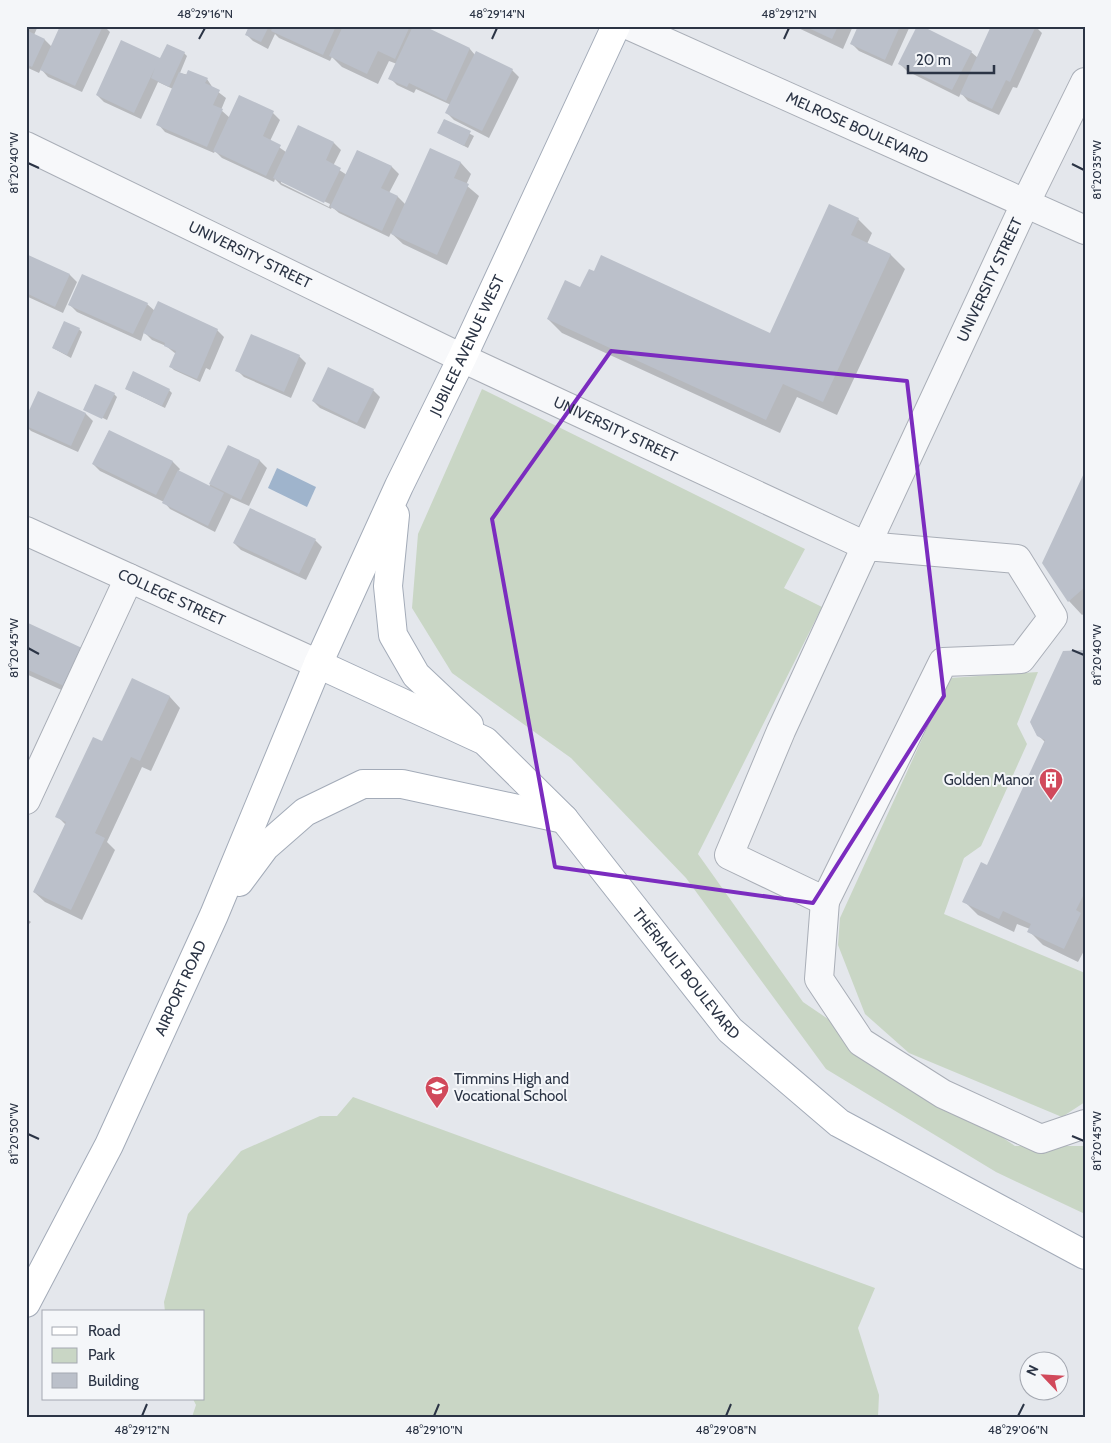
<svg xmlns="http://www.w3.org/2000/svg" width="1111" height="1443" font-family="Cabin,sans-serif">
<rect width="100%" height="100%" fill="#e4e7ec"/>
<path fill="#c9d6c5" d="M 482,389 L 805,549 L 784,588 L 822,607 L 698,854 L 803,1002 L 1015,1146 L 1085,1146 L 1085,1214 L 996,1172 L 826,1069 L 686,878 L 571,758 L 452,673 L 412,608 L 418,534 Z
M 1038,672 L 1017,724 L 1027,744 L 981,846 L 964,858 L 944,914 L 1085,973 L 1085,1102 L 1062,1117 L 909,1053 L 865,1014 L 838,945 L 840,918 L 950,678 Z
M 353,1097 L 875,1288 L 858,1328 L 879,1395 L 878,1417 L 192,1417 L 196,1405 L 193,1399 L 204,1399 L 204,1312 L 165,1312 L 164,1302 L 188,1214 L 241,1151 L 320,1116 L 337,1116 Z"/>
<path fill="#9fb4cc" d="M 277,468 L 316,487 L 307,507 L 268,488 Z"/>
<path fill="#0003" fill-rule="evenodd" d="M 26,26 L 38,26 L 34,35 L 45,40 L 52,47 L 61,26 L 104,26 L 110,32 L 82,92 L 48,77 L 41,69 L 39,73 L 26,67 Z
M 250,26 L 421,26 L 470,49 L 475,55 L 512,70 L 519,77 L 489,138 L 454,120 L 447,113 L 451,105 L 416,89 L 414,93 L 397,85 L 390,78 L 397,64 L 389,61 L 378,84 L 342,67 L 332,57 L 330,61 L 279,38 L 275,34 L 268,49 L 253,41 L 246,34 Z
M 794,26 L 853,26 L 843,49 Z
M 860,26 L 910,26 L 892,66 L 859,51 L 852,44 Z
M 1035,26 L 1042,33 L 1017,88 L 1013,87 L 999,115 L 968,101 L 961,93 L 959,97 L 907,71 L 900,64 L 971,52 L 978,58 Z
M 184,53 L 187,56 L 180,73 L 207,79 L 213,88 L 226,98 L 221,110 L 230,118 L 273,113 L 280,120 L 270,141 L 286,152 L 334,143 L 341,150 L 333,166 L 347,175 L 358,151 L 392,167 L 399,174 L 389,193 L 398,197 L 406,205 L 431,150 L 461,163 L 471,174 L 466,185 L 479,196 L 447,265 L 403,244 L 391,233 L 389,237 L 339,213 L 332,207 L 331,209 L 281,185 L 275,179 L 274,182 L 222,158 L 215,151 L 214,153 L 165,132 L 158,124 L 173,89 L 158,82 L 141,119 L 104,102 L 97,95 L 159,59 ZM 281,181 L 330,204 L 329,207 L 281,183 Z
M 444,120 L 474,136 L 468,148 L 439,133 Z
M 858,219 L 872,233 L 867,244 L 891,255 L 905,269 L 837,415 L 797,397 L 780,433 L 562,333 L 548,319 L 581,288 L 770,335 Z
M 26,255 L 70,275 L 77,282 L 63,313 L 26,296 Z
M 147,304 L 155,311 L 217,330 L 224,337 L 210,370 L 206,368 L 200,382 L 174,370 L 171,367 L 176,354 L 166,346 L 152,340 L 144,332 L 141,341 L 77,312 L 70,305 Z
M 79,329 L 82,332 L 71,358 L 53,348 Z
M 299,356 L 306,363 L 291,398 L 244,377 L 237,370 Z
M 126,389 L 169,390 L 172,393 L 165,408 Z
M 373,390 L 380,397 L 365,429 L 320,408 L 313,401 Z
M 39,393 L 86,414 L 93,421 L 78,452 L 31,431 L 26,426 Z
M 114,394 L 117,397 L 107,420 L 87,410 Z
M 109,431 L 173,462 L 180,469 L 178,472 L 209,487 L 229,446 L 260,461 L 267,468 L 249,506 L 231,498 L 215,532 L 170,509 L 164,502 L 100,471 L 93,464 Z
M 1085,474 L 1085,613 L 1082,615 L 1069,601 Z
M 315,540 L 322,547 L 306,580 L 241,550 L 234,543 Z
M 26,624 L 75,696 L 26,674 Z
M 1085,651 L 1085,949 L 1078,962 L 1043,945 L 1029,931 L 1030,929 L 1017,924 L 1014,932 L 978,915 L 964,901 L 987,867 L 1045,742 L 1038,735 Z
M 132,680 L 170,697 L 180,708 L 151,771 L 142,767 L 107,842 L 115,850 L 82,920 L 45,902 L 34,892 L 66,825 L 57,816 L 102,743 Z
M 26,918 L 31,922 L 26,927 Z"/>
<path fill="#bbc0ca" d="M 60,26 L 103,26 L 75,86 L 40,70 Z
M 249,26 L 269,26 L 261,42 L 245,35 Z
M 273,26 L 336,26 L 323,55 L 271,31 Z
M 343,26 L 410,26 L 395,59 L 378,51 L 367,74 L 329,56 Z
M 413,26 L 424,26 L 470,48 L 446,101 L 409,83 L 407,87 L 388,79 Z
M 804,26 L 838,26 L 832,39 Z
M 858,26 L 900,26 L 885,60 L 850,44 Z
M 917,26 L 922,26 L 972,51 L 952,90 L 898,64 Z
M 991,26 L 1036,26 L 1010,82 L 1006,80 L 992,109 L 960,94 Z
M 26,30 L 45,39 L 32,67 L 26,64 Z
M 121,40 L 160,58 L 167,44 L 185,52 L 169,87 L 151,78 L 155,68 L 134,113 L 96,95 Z
M 476,51 L 513,69 L 482,131 L 445,113 Z
M 188,70 L 208,78 L 205,83 L 220,90 L 213,105 L 223,109 L 207,147 L 156,125 L 179,72 L 186,75 Z
M 239,95 L 274,111 L 263,136 L 281,145 L 266,176 L 213,151 Z
M 444,119 L 471,131 L 464,146 L 437,133 Z
M 298,125 L 334,142 L 326,160 L 341,168 L 324,203 L 273,178 Z
M 430,148 L 461,162 L 454,178 L 469,184 L 437,255 L 391,234 Z
M 357,150 L 392,166 L 381,188 L 398,196 L 382,231 L 330,207 Z
M 829,204 L 859,218 L 851,235 L 891,254 L 823,402 L 783,384 L 766,420 L 547,319 L 565,280 L 580,287 L 589,269 L 594,271 L 601,255 L 770,333 Z
M 26,254 L 70,274 L 55,307 L 26,293 Z
M 82,274 L 148,303 L 133,334 L 68,305 Z
M 158,301 L 218,329 L 197,379 L 169,367 L 176,351 L 164,346 L 165,343 L 143,333 Z
M 64,321 L 80,328 L 67,355 L 52,348 Z
M 251,334 L 300,355 L 284,392 L 235,371 Z
M 328,367 L 374,389 L 357,423 L 312,401 Z
M 133,371 L 170,389 L 162,406 L 125,389 Z
M 95,384 L 115,393 L 102,419 L 83,410 Z
M 38,391 L 86,413 L 71,446 L 26,426 L 26,417 Z
M 109,430 L 173,461 L 156,495 L 92,464 Z
M 228,445 L 260,460 L 241,500 L 209,484 Z
M 178,470 L 224,493 L 208,526 L 162,503 Z
M 1085,471 L 1085,587 L 1068,602 L 1042,563 Z
M 250,508 L 316,539 L 299,574 L 233,543 Z
M 26,622 L 82,648 L 64,686 L 26,669 Z
M 1085,650 L 1085,892 L 1076,910 L 1081,913 L 1064,949 L 1027,932 L 1031,924 L 1003,911 L 999,919 L 962,902 L 981,862 L 987,865 L 1045,740 L 1037,736 L 1030,722 L 1063,651 Z
M 132,678 L 170,696 L 140,761 L 131,757 L 95,833 L 105,838 L 71,910 L 33,892 L 66,822 L 55,817 L 93,737 L 102,741 Z"/>
<g fill="none" stroke-linecap="round" stroke-linejoin="round">
<defs>
<g id="minor">
<path id="s1" d="M 630,26 L 1085,230"/>
<path id="s2" d="M 26,146 L 462,358 L 866,546 L 1025,204 L 1085,82"/>
<path id="s3" d="M 26,531 L 318,664"/>
<path d="M 866,546 L 1017,559 L 1053,617 L 1021,659 L 943,662 L 825,901 L 729,855 L 781,731 Z"/>
<path d="M 26,800 L 129,578"/>
<path d="M 825,901 L 819,979 L 861,1042 L 943,1094 L 1041,1139 L 1085,1124"/>
</g>
<g id="major">
<path d="M 395,515 L 388,586 L 393,635 L 416,675 L 469,725"/>
<path id="s4" d="M 318,664 L 485,741 L 564,819 L 730,1030 L 839,1123 L 1085,1255"/>
<path d="M 239,882 L 265,847 L 305,812 L 363,784 L 402,784 L 564,819"/>
<path id="s5" d="M 26,1303 L 109,1145 L 214,915 L 318,664 L 399,486 L 462,358 L 616,26"/>
</g>
</defs>
<use href="#minor" stroke="#a9aeb7" stroke-width="30"/>
<use href="#major" stroke="#a3abb8" stroke-width="30"/>
<use href="#minor" stroke="#f7f8fa" stroke-width="28"/>
<use href="#major" stroke="#fff" stroke-width="28"/>
</g>
<path fill="none" stroke="#7b2cbf" stroke-width="4" stroke-linejoin="round" d="M 611,351 L 907,381 L 944,696 L 813,903 L 555,867 L 492,519 Z"/>
<path fill="none" stroke="#2b3445" stroke-width="2" d="M 199,39 L 205,28M 492,39 L 497,28M 784,39 L 789,28M 28,163 L 39,168M 1072,164 L 1084,170M 28,648 L 39,654M 1072,650 L 1084,655M 28,1134 L 39,1139M 1072,1136 L 1084,1141M 142,1416 L 147,1404M 434,1416 L 439,1404M 726,1416 L 731,1404M 1018,1416 L 1024,1404"/>
<defs>
<symbol id="building-pin" viewBox="-11 -11 22 30"><path d="M0 17L-7.5 6A9.5 9.5 0 1 1 7.5 6Z" fill="#d1495b" stroke="#f4f6f9"/><path d="M-4-6H4V6H1V3H-1V6H-4ZM-2.5-4.3h1.7v1.8h-1.7ZM.8-4.3h1.7v1.8H.8ZM-2.5-1h1.7V.8h-1.7ZM.8-1h1.7V.8H.8Z" fill="#fff"/></symbol>
<symbol id="school-pin" viewBox="-11 -11 22 30"><path d="M0 17L-7.5 6A9.5 9.5 0 1 1 7.5 6Z" fill="#d1495b" stroke="#f4f6f9"/><path d="M0-5L7-2L0 1L-7-2ZM-4 1L0 2.5L4 1V4Q0 6-4 4Z" fill="#fff"/></symbol>
</defs>
<g fill-rule="evenodd">
<use href="#building-pin" x="1037" y="766" width="28" height="38"/>
<use href="#school-pin" x="423" y="1074" width="28" height="38"/>
</g>
<g text-anchor="middle" dominant-baseline="central" stroke-width="4" stroke-linejoin="round" paint-order="stroke">
<g font-size="15" fill="#2b3445" stroke="#f4f6f9">
<text stroke="none"><textPath href="#s1" startOffset="249">MELROSE BOULEVARD</textPath></text>
<text stroke="none"><textPath href="#s2" startOffset="249">UNIVERSITY STREET</textPath></text>
<text stroke="none"><textPath href="#s2" startOffset="1224">UNIVERSITY STREET</textPath></text>
<text stroke="none"><textPath href="#s5" startOffset="1055">JUBILEE AVENUE WEST</textPath></text>
<text stroke="none"><textPath href="#s2" startOffset="654">UNIVERSITY STREET</textPath></text>
<text stroke="none"><textPath href="#s3" startOffset="160">COLLEGE STREET</textPath></text>
<text stroke="none"><textPath href="#s4" startOffset="492">THÉRIAULT BOULEVARD</textPath></text>
<text stroke="none"><textPath href="#s5" startOffset="351">AIRPORT ROAD</textPath></text>
</g>
<g font-size="15" fill="#2b3445" stroke="#f4f6f9" text-anchor="end">
<text x="1034" y="780">Golden Manor</text>
<text x="454" y="1079" text-anchor="start">Timmins High and<tspan x="454" dy="17">Vocational School</tspan></text>
</g>
</g>
<rect width="1111" height="1443" fill="none" stroke="#f4f6f9" stroke-width="55"/>
<rect x="42" y="1310" width="162" height="90" fill="#f4f6f9" stroke="#a4a8b1"/>
<rect x="52" y="1327" width="25" height="8" fill="#ffffff" stroke="#a4a8b1"/>
<text x="88" y="1336" font-size="15" fill="#2b3445">Road</text>
<rect x="52" y="1348" width="25" height="15" fill="#c9d6c5" stroke="#a4a8b1"/>
<text x="88" y="1360" font-size="15" fill="#2b3445">Park</text>
<rect x="52" y="1373" width="25" height="15" fill="#bbc0ca" stroke="#a4a8b1"/>
<text x="88" y="1386" font-size="15" fill="#2b3445">Building</text>
<g transform="translate(1044 1376) rotate(295)"><circle r="24" fill="#f4f6f9" stroke="#a4a8b1"/>
<path d="M0-4L9 19L0 12L-9 19Z" fill="#d1495b"/>
<text y="-8" font-size="14" font-weight="bold" text-anchor="middle" fill="#2b3445">N</text>
</g>
<path d="M908 65v8h86v-8" fill="none" stroke="#2b3445" stroke-width="2.5"/>
<text x="916" y="65" font-size="15" fill="#2b3445" stroke="#f4f6f9" stroke-width="4" paint-order="stroke">20 m</text>
<rect x="28" y="28" width="1056" height="1388" fill="none" stroke="#2b3445" stroke-width="2"/>
<g font-size="12" text-anchor="middle" fill="#2b3445">
<text x="205" y="18">48°29'16"N</text>
<text x="497" y="18">48°29'14"N</text>
<text x="789" y="18">48°29'12"N</text>
<text transform="translate(14 163) rotate(-90)" y="4">81°20'40"W</text>
<text transform="translate(1097 170) rotate(-90)" y="4">81°20'35"W</text>
<text transform="translate(14 648) rotate(-90)" y="4">81°20'45"W</text>
<text transform="translate(1097 655) rotate(-90)" y="4">81°20'40"W</text>
<text transform="translate(14 1134) rotate(-90)" y="4">81°20'50"W</text>
<text transform="translate(1097 1141) rotate(-90)" y="4">81°20'45"W</text>
<text x="142" y="1434">48°29'12"N</text>
<text x="434" y="1434">48°29'10"N</text>
<text x="726" y="1434">48°29'08"N</text>
<text x="1018" y="1434">48°29'06"N</text>
</g>
</svg>
